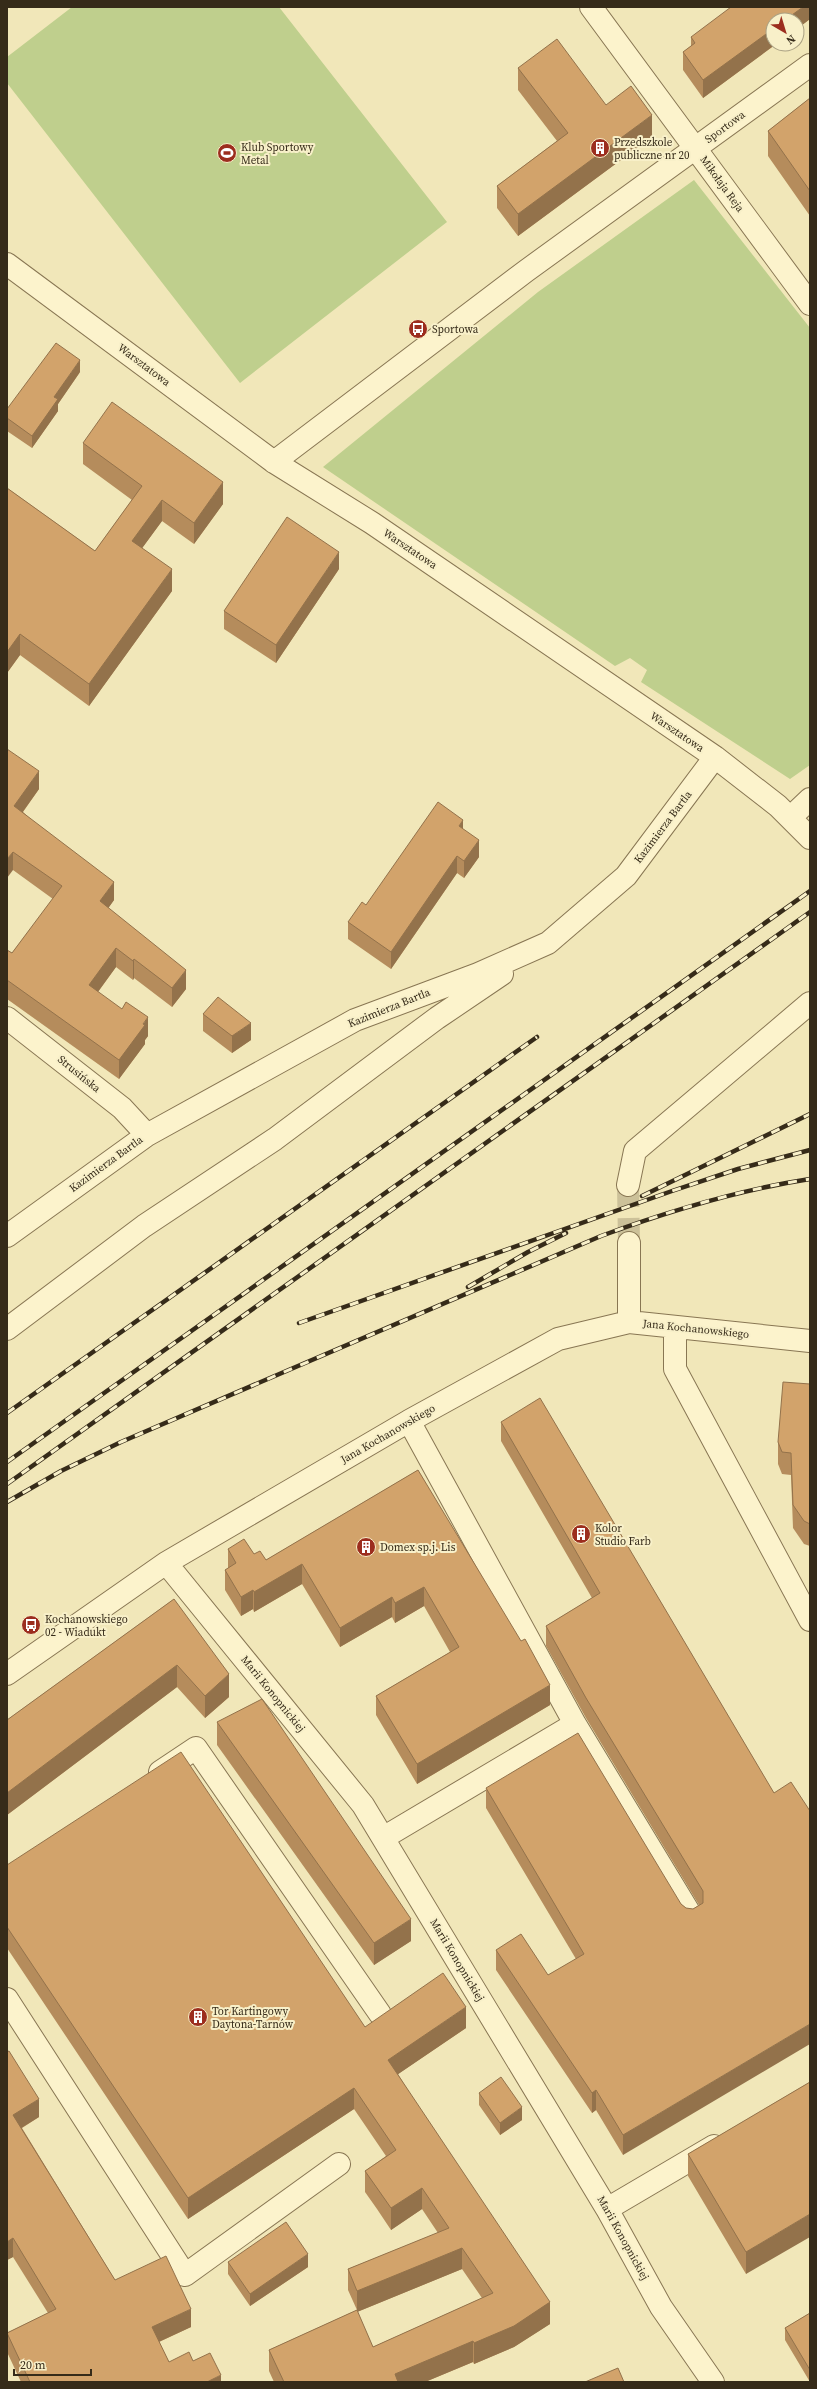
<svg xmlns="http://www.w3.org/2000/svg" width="817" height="2389" font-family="'Source Serif 4',serif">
<rect width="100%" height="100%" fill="#f1e7b9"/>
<path fill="#bfcf8d" d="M 72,7 L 279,7 L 447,222 L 240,383 L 7,83 L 7,57 Z
M 694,180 L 810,328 L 810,765 L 790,779 L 641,682 L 647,670 L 630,658 L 615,666 L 323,467 L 538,292 Z"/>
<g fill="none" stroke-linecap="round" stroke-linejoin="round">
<path stroke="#ccc199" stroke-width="22" stroke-dasharray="22 11" stroke-linecap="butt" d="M 628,1185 L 629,1243"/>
<defs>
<path id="minor" d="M 591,7 L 810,304
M 7,264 L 274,462 L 372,523 L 715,757 L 778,806 L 810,838
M 274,462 L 526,271 L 810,65
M 790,818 L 810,799
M 7,1018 L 122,1108 L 147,1135
M 628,1185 L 635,1151 L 810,1003
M 7,1236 L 147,1135 L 355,1020 L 478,974 L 548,943 L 626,876 L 715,757
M 629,1322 L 629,1243
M 675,1328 L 675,1369 L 810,1620
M 7,1329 L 144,1226 L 275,1139 L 437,1018 L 502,974
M 409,1421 L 575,1724 L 692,1917
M 166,1563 L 363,1805 L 607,2209 L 661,2307 L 713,2382
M 7,1674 L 166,1563 L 409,1421 L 558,1339 L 629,1322 L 810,1341
M 160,1772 L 196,1748 L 380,2014
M 383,1838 L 575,1724
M 7,1999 L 185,2275 L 339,2164
M 607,2209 L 714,2146"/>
</defs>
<use href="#minor" stroke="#887653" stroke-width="24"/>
<use href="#minor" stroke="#fcf3cc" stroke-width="22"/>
<defs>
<path id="rail" d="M 642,1196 L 810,1114
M 468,1287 L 528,1252 L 566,1233
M 299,1323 L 672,1191 L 738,1169 L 810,1150
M 7,1413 L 537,1037
M 7,1462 L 810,891
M 7,1484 L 810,912
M 7,1502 L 61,1471 L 121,1442 L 601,1236 C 669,1211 738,1190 810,1179"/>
</defs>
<use href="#rail" stroke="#362b19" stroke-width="4.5"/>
<use href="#rail" stroke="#f8f0c9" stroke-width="3" stroke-dasharray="9" stroke-linecap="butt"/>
</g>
<path fill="#b58c5c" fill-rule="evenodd" d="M 810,7 L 810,19 L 703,98 L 683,70 L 683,52 L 691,46 L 691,37 Z
M 518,68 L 606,105 L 652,137 L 518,236 L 497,208 L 497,186 L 557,141 L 518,90 Z
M 810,98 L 810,216 L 768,156 L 768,131 Z
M 80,372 L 58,404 L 58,411 L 32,448 L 7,431 L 7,409 Z
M 83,443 L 223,504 L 194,544 L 162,521 L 142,548 L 172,591 L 89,706 L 20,655 L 7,673 L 7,488 L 95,551 L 132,500 L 83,464 Z
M 339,569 L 276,663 L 224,629 L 224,611 Z
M 7,749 L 39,789 L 23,812 L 114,900 L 108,908 L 186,989 L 172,1007 L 134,978 L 133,980 L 116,967 L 98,992 L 148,1036 L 145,1040 L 145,1044 L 119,1079 L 7,999 L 7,950 L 12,953 L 53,899 L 13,870 Z
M 463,829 L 479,857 L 464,878 L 457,873 L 391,969 L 348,939 L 348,922 L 366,905 Z
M 203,1014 L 251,1040 L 232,1053 L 203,1031 Z
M 810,1384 L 810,1546 L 804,1544 L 793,1528 L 791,1475 L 782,1474 L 778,1464 L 778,1442 Z
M 501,1422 L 774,1793 L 623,2155 L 596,2110 L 592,2113 L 496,1970 L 496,1950 L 548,1975 L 576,1959 L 486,1808 L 486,1788 L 681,1904 L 686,1908 L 693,1909 L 699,1905 L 586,1718 L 546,1646 L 546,1626 L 592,1598 L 501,1441 Z
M 418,1470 L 550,1705 L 417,1784 L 376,1715 L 376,1696 L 450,1652 L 424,1606 L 395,1623 L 392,1617 L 340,1647 L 302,1584 L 254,1612 L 253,1609 L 241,1616 L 225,1590 L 225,1570 L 228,1568 L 228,1549 L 254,1554 L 266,1560 Z
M 174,1599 L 229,1697 L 205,1718 L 177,1687 L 7,1815 L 7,1720 Z
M 217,1722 L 411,1941 L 374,1965 L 217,1745 Z
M 7,1865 L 365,2027 L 466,2028 L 398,2074 L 550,2324 L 514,2347 L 474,2364 L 473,2362 L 425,2382 L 274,2382 L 269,2371 L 269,2350 L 357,2310 L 348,2290 L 348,2269 L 438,2233 L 422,2209 L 391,2230 L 377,2209 L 365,2192 L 365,2171 L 386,2156 L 354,2109 L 188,2219 L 7,1948 ZM 462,2269 L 482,2298 L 373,2347 L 357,2312 Z
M 7,2052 L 39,2117 L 22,2128 L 115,2280 L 191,2327 L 159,2342 L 169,2362 L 193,2361 L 221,2382 L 21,2382 L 7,2352 L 7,2333 L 48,2313 L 13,2257 L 7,2260 Z
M 810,2082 L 746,2274 L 688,2176 L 688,2154 Z
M 479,2093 L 522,2120 L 500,2135 L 479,2105 Z
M 228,2262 L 308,2267 L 250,2306 L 228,2274 Z
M 810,2313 L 810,2382 L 785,2340 L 785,2328 Z"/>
<path fill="#93724b" d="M 803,7 L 810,7 L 810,19 L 797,29 L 797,20 L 785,20 Z
M 773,29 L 773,44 L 776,44 L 703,98 L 703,80 Z
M 652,115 L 652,137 L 518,236 L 518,214 Z
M 80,360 L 80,372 L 58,404 L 58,411 L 32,448 L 32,436 L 54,397 Z
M 223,482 L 223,504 L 194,544 L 194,523 Z
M 162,500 L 162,521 L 132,562 L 132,541 Z
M 339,552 L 339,569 L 276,663 L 276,645 Z
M 172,569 L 172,591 L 89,706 L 89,684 Z
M 20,634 L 20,655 L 7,673 L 7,652 Z
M 39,771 L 39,789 L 14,824 L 14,806 Z
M 463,820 L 463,837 L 459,826 Z
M 479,840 L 479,857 L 464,878 L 464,861 Z
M 13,852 L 13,870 L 7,878 L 7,859 Z
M 457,856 L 457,873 L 391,969 L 391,952 Z
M 114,882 L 114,900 L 100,920 L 100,901 Z
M 116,948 L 116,967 L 89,1004 L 89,985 Z
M 134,959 L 134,978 L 133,980 L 133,961 Z
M 186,970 L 186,989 L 172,1007 L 172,988 Z
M 148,1017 L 148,1036 L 145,1040 L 145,1044 L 119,1079 L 119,1060 Z
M 251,1023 L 251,1040 L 232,1053 L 232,1036 Z
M 302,1564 L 302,1584 L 254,1612 L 254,1592 Z
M 424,1587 L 424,1606 L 395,1623 L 395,1603 Z
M 253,1590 L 253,1609 L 241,1616 L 241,1597 Z
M 392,1597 L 392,1617 L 340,1647 L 340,1628 Z
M 177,1665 L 177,1687 L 7,1815 L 7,1793 Z
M 229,1674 L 229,1697 L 205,1718 L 205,1696 Z
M 550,1685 L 550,1705 L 417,1784 L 417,1764 Z
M 411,1919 L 411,1941 L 374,1965 L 374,1943 Z
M 466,2007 L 466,2028 L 388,2081 L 388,2060 Z
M 810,2024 L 810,2044 L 623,2155 L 623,2135 Z
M 354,2088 L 354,2109 L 188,2219 L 188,2198 Z
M 596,2090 L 596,2110 L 592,2113 L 592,2093 Z
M 39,2099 L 39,2117 L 13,2133 L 13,2115 Z
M 522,2107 L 522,2120 L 500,2135 L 500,2123 Z
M 422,2188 L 422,2209 L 391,2230 L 391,2208 Z
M 810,2214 L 810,2237 L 746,2274 L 746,2252 Z
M 13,2238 L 13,2257 L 7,2260 L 7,2242 Z
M 462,2248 L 462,2269 L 357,2312 L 357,2291 Z
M 308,2254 L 308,2267 L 250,2306 L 250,2294 Z
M 550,2302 L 550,2324 L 514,2347 L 474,2364 L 474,2343 Z
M 191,2309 L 191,2327 L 152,2345 L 152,2327 Z
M 473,2341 L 473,2362 L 425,2382 L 395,2382 L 395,2374 Z
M 221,2375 L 221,2382 L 207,2382 Z"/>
<path fill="#d2a36b" stroke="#93724b" d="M 731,7 L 803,7 L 785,20 L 773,20 L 773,29 L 703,80 L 683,52 L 695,43 L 691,37 Z
M 557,39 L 606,105 L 631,86 L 652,115 L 518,214 L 497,186 L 568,133 L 518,68 Z
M 810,98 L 810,191 L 768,131 Z
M 56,343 L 80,360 L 54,397 L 58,399 L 32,436 L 7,418 L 7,409 Z
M 112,402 L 223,482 L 194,523 L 162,500 L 132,541 L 172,569 L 89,684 L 20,634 L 7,652 L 7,488 L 95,551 L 142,486 L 83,443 Z
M 287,517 L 339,552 L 276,645 L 224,611 Z
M 7,749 L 39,771 L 14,806 L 114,882 L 100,901 L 186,970 L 172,988 L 134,959 L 133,961 L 116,948 L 89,985 L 122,1009 L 126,1002 L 148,1017 L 143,1024 L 145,1025 L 119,1060 L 7,980 L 7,950 L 12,953 L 62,886 L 13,852 L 7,859 Z
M 438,802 L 463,820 L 459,826 L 479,840 L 464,861 L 457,856 L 391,952 L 348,922 L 362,902 L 366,905 Z
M 218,997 L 251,1023 L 232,1036 L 203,1014 Z
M 783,1382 L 810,1384 L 810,1524 L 804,1521 L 793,1505 L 791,1453 L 782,1452 L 778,1442 Z
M 540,1398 L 774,1793 L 791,1782 L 810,1811 L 810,2024 L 623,2135 L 596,2090 L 592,2093 L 496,1950 L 521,1934 L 548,1975 L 584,1954 L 486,1788 L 578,1733 L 681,1904 L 686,1908 L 693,1909 L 703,1903 L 703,1891 L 586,1698 L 546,1626 L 600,1593 L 501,1422 Z
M 418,1470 L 521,1641 L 525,1639 L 550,1685 L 417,1764 L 376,1696 L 459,1647 L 424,1587 L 395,1603 L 392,1597 L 340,1628 L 302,1564 L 254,1592 L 253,1590 L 241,1597 L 225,1570 L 236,1563 L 228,1549 L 244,1539 L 254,1554 L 260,1551 L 266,1560 Z
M 174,1599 L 229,1674 L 205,1696 L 177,1665 L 7,1793 L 7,1720 Z
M 262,1699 L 411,1919 L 374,1943 L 217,1722 Z
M 181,1752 L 365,2027 L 443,1973 L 466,2007 L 388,2060 L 550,2302 L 514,2326 L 474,2343 L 473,2341 L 395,2374 L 398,2382 L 284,2382 L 269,2350 L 357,2310 L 373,2347 L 493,2293 L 462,2248 L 357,2291 L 348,2269 L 449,2228 L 422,2188 L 391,2208 L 377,2188 L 365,2171 L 396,2150 L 354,2088 L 188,2198 L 7,1927 L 7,1865 Z
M 9,2051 L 39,2099 L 13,2115 L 115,2280 L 166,2256 L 191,2309 L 152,2327 L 169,2362 L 189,2352 L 193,2361 L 210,2353 L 221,2375 L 207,2382 L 30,2382 L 7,2333 L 56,2309 L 13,2238 L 7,2242 L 7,2052 Z
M 501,2077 L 522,2107 L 500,2123 L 479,2093 Z
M 810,2082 L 810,2214 L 746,2252 L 688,2154 Z
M 286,2222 L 308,2254 L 250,2294 L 228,2262 Z
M 810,2313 L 810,2370 L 785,2328 Z
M 618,2368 L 624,2382 L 585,2382 Z"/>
<defs>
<symbol id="building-disc" viewBox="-11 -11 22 22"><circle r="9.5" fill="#9c2d1e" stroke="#f8f0c9"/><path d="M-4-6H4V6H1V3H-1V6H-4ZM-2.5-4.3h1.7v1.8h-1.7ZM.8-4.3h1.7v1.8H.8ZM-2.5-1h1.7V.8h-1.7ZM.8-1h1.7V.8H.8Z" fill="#fff"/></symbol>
<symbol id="stadium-disc" viewBox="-11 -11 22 22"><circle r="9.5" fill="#9c2d1e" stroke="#f8f0c9"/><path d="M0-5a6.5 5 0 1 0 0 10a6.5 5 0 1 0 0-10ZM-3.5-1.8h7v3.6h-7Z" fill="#fff"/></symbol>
<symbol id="bus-disc" viewBox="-11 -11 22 22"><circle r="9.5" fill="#9c2d1e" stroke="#f8f0c9"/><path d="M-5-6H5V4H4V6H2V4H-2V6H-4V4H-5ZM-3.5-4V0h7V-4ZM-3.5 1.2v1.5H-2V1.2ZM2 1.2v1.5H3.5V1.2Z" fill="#fff"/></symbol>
</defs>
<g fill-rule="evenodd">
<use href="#building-disc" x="589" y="137" width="22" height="22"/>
<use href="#stadium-disc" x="216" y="142" width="22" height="22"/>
<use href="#bus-disc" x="407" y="318" width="22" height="22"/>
<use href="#building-disc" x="570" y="1523" width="22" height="22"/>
<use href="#building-disc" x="355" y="1536" width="22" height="22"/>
<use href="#bus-disc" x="20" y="1614" width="22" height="22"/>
<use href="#building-disc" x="187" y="2006" width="22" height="22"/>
</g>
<g text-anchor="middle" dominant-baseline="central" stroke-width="4" stroke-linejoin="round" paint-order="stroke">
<g font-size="11" fill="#362b19" stroke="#f8f0c9">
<text transform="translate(725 127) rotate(-36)">Sportowa</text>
<text transform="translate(722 184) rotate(54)">Mikołaja Reja</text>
<text transform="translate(144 365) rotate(37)">Warsztatowa</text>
<text transform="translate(410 549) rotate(34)">Warsztatowa</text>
<text transform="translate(677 732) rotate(34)">Warsztatowa</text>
<text transform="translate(663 827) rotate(-53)">Kazimierza Bartla</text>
<text transform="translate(389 1008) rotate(-22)">Kazimierza Bartla</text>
<text transform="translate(79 1074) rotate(39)">Strusińska</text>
<text transform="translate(106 1164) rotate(-36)">Kazimierza Bartla</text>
<text transform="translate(696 1329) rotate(6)">Jana Kochanowskiego</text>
<text transform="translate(388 1434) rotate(-30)">Jana Kochanowskiego</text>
<text transform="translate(273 1694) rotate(51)">Marii Konopnickiej</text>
<text transform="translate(457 1960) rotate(59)">Marii Konopnickiej</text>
<text transform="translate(623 2238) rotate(61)">Marii Konopnickiej</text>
</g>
<g font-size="11" fill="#362b19" stroke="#f8f0c9" text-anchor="start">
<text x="614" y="142">Przedszkole<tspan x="614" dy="13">publiczne nr 20</tspan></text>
<text x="241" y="147">Klub Sportowy<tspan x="241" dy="13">Metal</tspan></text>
<text x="432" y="329">Sportowa</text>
<text x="595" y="1528">Kolor<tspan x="595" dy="13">Studio Farb</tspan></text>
<text x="380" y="1547">Domex sp.j. Lis</text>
<text x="45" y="1619">Kochanowskiego<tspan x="45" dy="13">02 - Wiadukt</tspan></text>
<text x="212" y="2011">Tor Kartingowy<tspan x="212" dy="13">Daytona-Tarnów</tspan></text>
</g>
</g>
<rect width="817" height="2389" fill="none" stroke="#362b19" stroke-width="16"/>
<g transform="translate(785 32) rotate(142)"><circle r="19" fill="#f8f0c9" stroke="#aaa183"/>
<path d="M0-3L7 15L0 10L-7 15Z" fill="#9c2d1e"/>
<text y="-6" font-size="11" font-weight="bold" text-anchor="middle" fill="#362b19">N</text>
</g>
<path d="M14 2369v6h77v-6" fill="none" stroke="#362b19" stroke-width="2"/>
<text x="20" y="2369" font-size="12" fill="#362b19" stroke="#f8f0c9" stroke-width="3" paint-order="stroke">20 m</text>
</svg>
